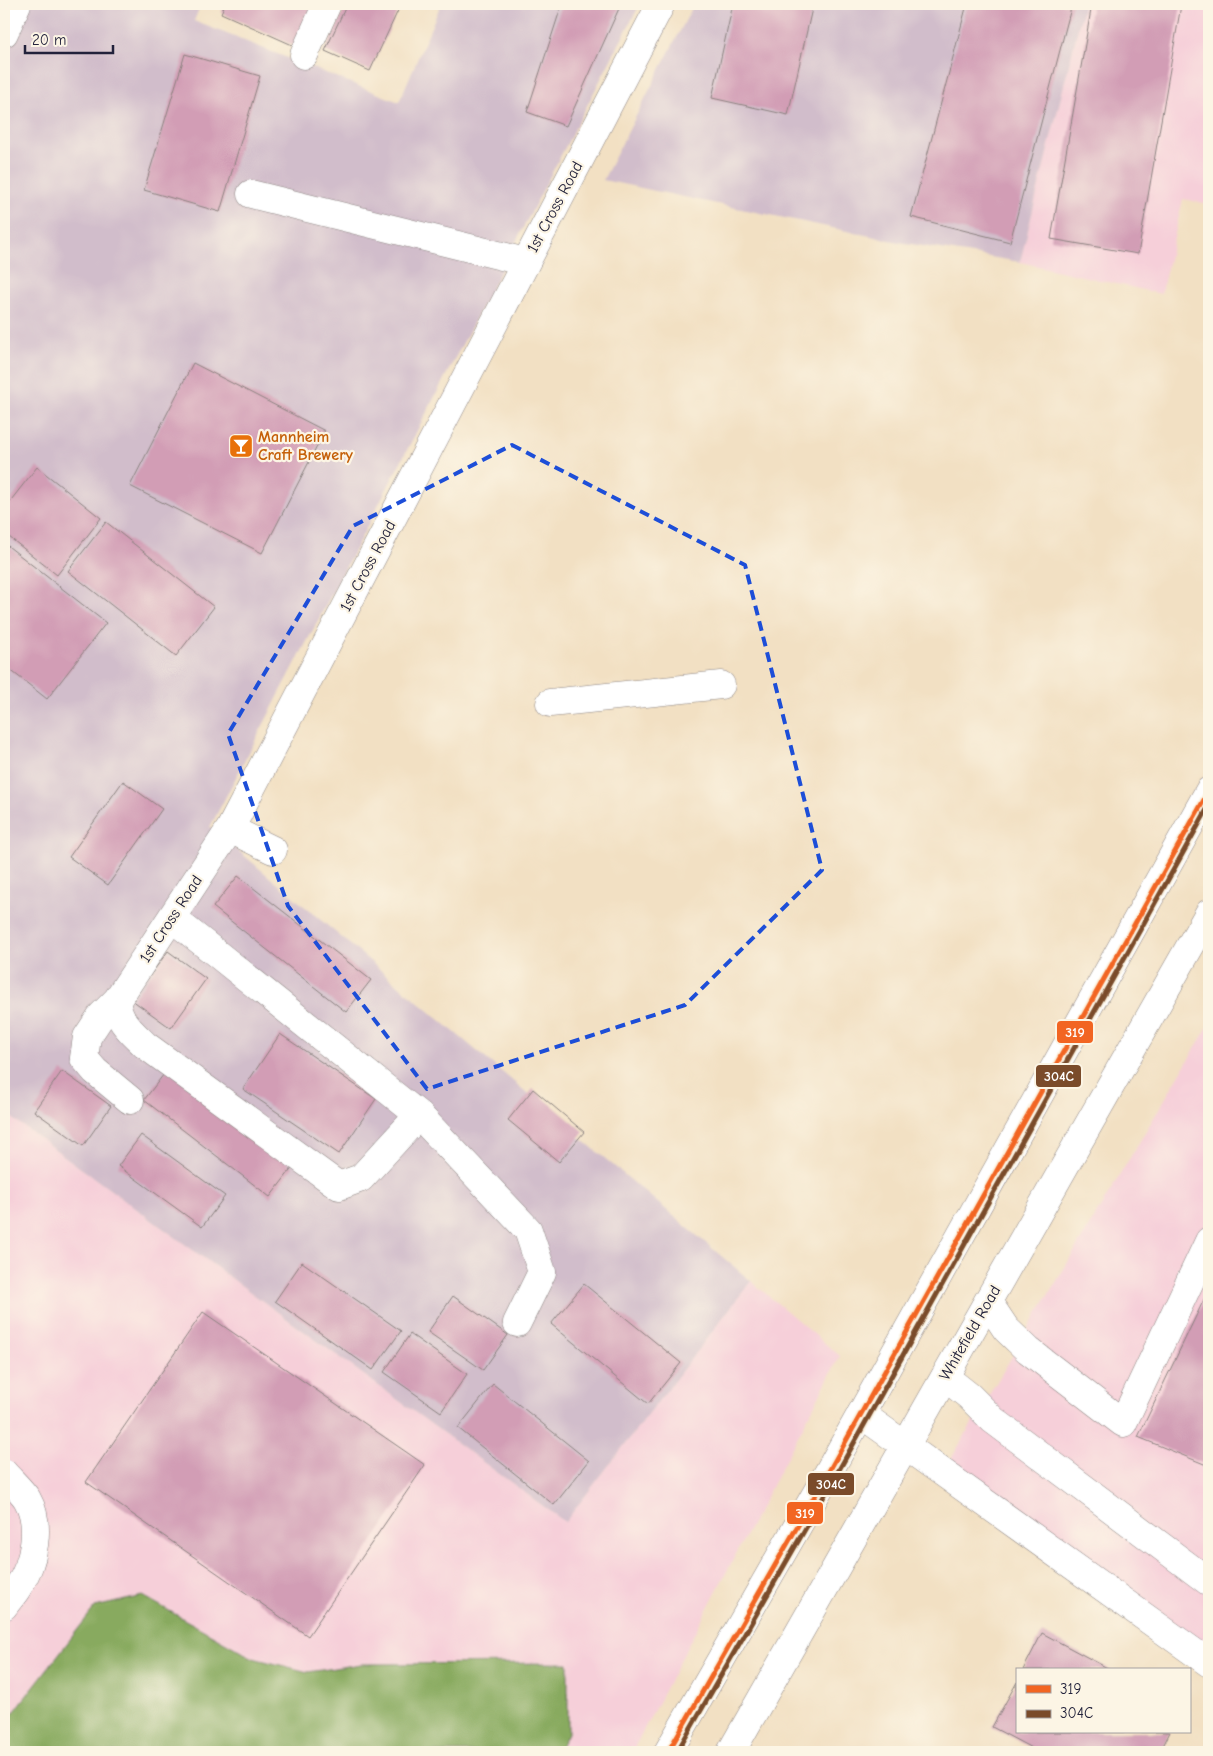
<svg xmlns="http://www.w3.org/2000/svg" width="1213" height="1756" font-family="'Comic Neue',sans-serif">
<rect width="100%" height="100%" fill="#fcf5e5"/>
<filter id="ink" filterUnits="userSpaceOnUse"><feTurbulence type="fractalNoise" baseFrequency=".02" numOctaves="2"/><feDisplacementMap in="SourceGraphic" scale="10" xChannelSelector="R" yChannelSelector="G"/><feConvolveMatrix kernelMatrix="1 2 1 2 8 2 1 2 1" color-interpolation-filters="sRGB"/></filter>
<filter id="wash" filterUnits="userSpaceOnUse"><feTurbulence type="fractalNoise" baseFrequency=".0096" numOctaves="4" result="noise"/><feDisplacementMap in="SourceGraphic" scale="20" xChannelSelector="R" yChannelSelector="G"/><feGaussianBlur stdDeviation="1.12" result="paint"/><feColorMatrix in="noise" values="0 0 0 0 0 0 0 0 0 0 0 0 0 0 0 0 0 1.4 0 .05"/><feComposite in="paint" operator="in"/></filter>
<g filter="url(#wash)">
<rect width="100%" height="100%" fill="#f2e0c3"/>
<path fill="#f6cfd9" d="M 1084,4 L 1209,4 L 1209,204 L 1183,199 L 1161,294 L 1020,262 Z
M 1209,1025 L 1209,1665 L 942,1474 Z
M 4,1112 L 565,1522 L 751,1281 L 840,1356 L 632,1752 L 4,1752 Z"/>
<path fill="#d1bdcb" d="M 4,4 L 201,4 L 194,21 L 399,102 L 441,4 L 640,4 L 210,827 L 751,1281 L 565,1522 L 4,1112 Z
M 694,4 L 1084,4 L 1020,262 L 899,242 L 603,180 Z"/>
<path fill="#88aa5e" stroke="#55664c" d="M 143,1596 L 253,1658 L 308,1672 L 361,1664 L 568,1663 L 568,1733 L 558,1752 L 4,1752 L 4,1725 L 95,1607 Z"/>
<g id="blocks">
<path fill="#d29db5" d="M 225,4 L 318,4 L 299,48 L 221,13 Z
M 347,4 L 401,4 L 370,71 L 325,51 Z
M 562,4 L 621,4 L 566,126 L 527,112 Z
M 733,4 L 813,4 L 788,115 L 712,98 Z
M 967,4 L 1072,4 L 1010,242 L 911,217 Z
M 1092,4 L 1181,5 L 1138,254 L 1051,239 Z
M 185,54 L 260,76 L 220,212 L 144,190 Z
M 193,363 L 325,431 L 262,553 L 130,486 Z
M 37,467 L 101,518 L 57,575 L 4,533 L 4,509 Z
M 106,522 L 214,607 L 176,656 L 68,571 Z
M 4,543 L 106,623 L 47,699 L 4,665 Z
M 123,781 L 162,809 L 108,885 L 69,857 Z
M 238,876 L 371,980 L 346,1012 L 213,907 Z
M 168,951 L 206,979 L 171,1028 L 132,1000 Z
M 280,1034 L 376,1099 L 339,1154 L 243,1089 Z
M 167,1070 L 293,1167 L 270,1197 L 144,1100 Z
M 62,1071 L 111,1106 L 83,1146 L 34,1111 Z
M 533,1089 L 584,1132 L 559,1162 L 508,1120 Z
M 141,1135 L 225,1196 L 202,1227 L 118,1166 Z
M 302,1262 L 401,1331 L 373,1370 L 275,1301 Z
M 584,1284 L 681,1363 L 648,1404 L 551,1324 Z
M 1209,1289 L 1209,1466 L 1138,1437 Z
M 453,1296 L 508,1335 L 483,1370 L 428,1332 Z
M 203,1312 L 425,1465 L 308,1636 L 86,1482 Z
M 410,1334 L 467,1374 L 441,1412 L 384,1372 Z
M 493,1384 L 589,1461 L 554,1505 L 458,1428 Z
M 1042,1633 L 1111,1670 L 1023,1670 Z
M 1017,1682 L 1017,1732 L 1170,1732 L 1160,1752 L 1039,1752 L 992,1727 Z"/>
</g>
</g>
<g filter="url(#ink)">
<use href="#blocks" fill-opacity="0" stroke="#8a817f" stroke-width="1"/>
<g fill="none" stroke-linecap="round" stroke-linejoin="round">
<defs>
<path id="minor" d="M 4,33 L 17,4
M 304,55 L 327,4
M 251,194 L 526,262
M 550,703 L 721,685
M 230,829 L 273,850
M 172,918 L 419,1115 L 528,1230 L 542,1272 L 517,1323
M 117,1000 C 116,1020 132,1032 145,1045 L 339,1186 L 361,1178 L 419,1115
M 130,1100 L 95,1071 L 84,1058 L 87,1037 L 101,1016 L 117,1000 L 230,829 L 661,4
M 988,1302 L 1006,1329 L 1028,1350 L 1123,1423 L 1209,1241
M 945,1377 L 969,1396 L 993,1420 L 1209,1582
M 861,1414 L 1209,1663
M 4,1473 C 11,1481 21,1490 27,1499 C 42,1525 34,1564 18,1587 C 14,1594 8,1600 4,1606"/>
<path id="major" d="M 668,1752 L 828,1473 L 1209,791
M 731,1752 L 1209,913"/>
</defs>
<use href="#minor" stroke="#8a817f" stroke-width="29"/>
<use href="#major" stroke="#8a817f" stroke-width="29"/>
<use href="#minor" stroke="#fff" stroke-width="28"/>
<use href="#major" stroke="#fff" stroke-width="28"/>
<defs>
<path id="bus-1" d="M 668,1752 L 828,1473 L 1209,791"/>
<path id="bus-2" d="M 677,1752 L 835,1477 L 1209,806"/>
</defs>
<use href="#bus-1" stroke="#fcf5e5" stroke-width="9"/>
<use href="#bus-2" stroke="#fcf5e5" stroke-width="9"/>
<use href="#bus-1" stroke="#f26522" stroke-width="5"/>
<use href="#bus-2" stroke="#7a4b2a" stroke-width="5"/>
</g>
</g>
<path fill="none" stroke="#1d4ed8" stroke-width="4" stroke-dasharray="10 6" stroke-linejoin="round" d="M 512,445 L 745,565 L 822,870 L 685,1005 L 427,1089 L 288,906 L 228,734 L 353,526 Z"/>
<defs>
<symbol id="bar-square" viewBox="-11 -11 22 22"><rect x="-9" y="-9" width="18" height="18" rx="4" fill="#e8710a" stroke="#fcf5e5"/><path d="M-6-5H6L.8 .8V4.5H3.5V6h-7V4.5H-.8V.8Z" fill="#fff"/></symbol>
</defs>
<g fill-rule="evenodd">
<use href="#bar-square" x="227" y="432" width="28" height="28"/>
</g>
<g text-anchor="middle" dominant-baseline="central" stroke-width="4.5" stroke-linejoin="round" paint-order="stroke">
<g font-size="16" fill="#22223b" stroke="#fcf5e5">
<text transform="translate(555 207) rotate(-62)">1st Cross Road</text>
<text transform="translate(368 566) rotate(-62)">1st Cross Road</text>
<text transform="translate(171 919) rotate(-57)">1st Cross Road</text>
<text transform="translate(970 1333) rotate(-60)">Whitefield Road</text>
</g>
<g font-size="16" font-weight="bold" fill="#c56008" stroke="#fcf5e5" text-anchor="start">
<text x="258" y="437">Mannheim<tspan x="258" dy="18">Craft Brewery</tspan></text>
</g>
</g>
<g stroke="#fcf5e5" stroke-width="2">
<rect x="1056" y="1020" width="38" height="24" rx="5" fill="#f26522"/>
<rect x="1035" y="1064" width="47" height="24" rx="5" fill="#7a4b2a"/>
<rect x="807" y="1472" width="48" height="24" rx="5" fill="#7a4b2a"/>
<rect x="786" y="1501" width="38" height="24" rx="5" fill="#f26522"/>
</g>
<g font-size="14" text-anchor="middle" font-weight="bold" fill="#fff">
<text x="1075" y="1037">319</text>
<text x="1059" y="1081">304C</text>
<text x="831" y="1489">304C</text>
<text x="805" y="1518">319</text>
</g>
<rect width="1213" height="1756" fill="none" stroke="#fcf5e5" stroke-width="20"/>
<rect x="1016" y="1668" width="175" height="65" fill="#fcf5e5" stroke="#a5a1a1"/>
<rect x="1026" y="1685" width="25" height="8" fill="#f26522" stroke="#a5a1a1"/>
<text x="1060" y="1694" font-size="15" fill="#22223b">319</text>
<rect x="1026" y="1710" width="25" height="8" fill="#7a4b2a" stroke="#a5a1a1"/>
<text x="1060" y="1718" font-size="15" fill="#22223b">304C</text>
<path d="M25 45v8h88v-8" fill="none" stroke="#22223b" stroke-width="2.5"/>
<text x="32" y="45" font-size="15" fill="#22223b" stroke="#fcf5e5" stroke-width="4" paint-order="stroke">20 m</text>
</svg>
